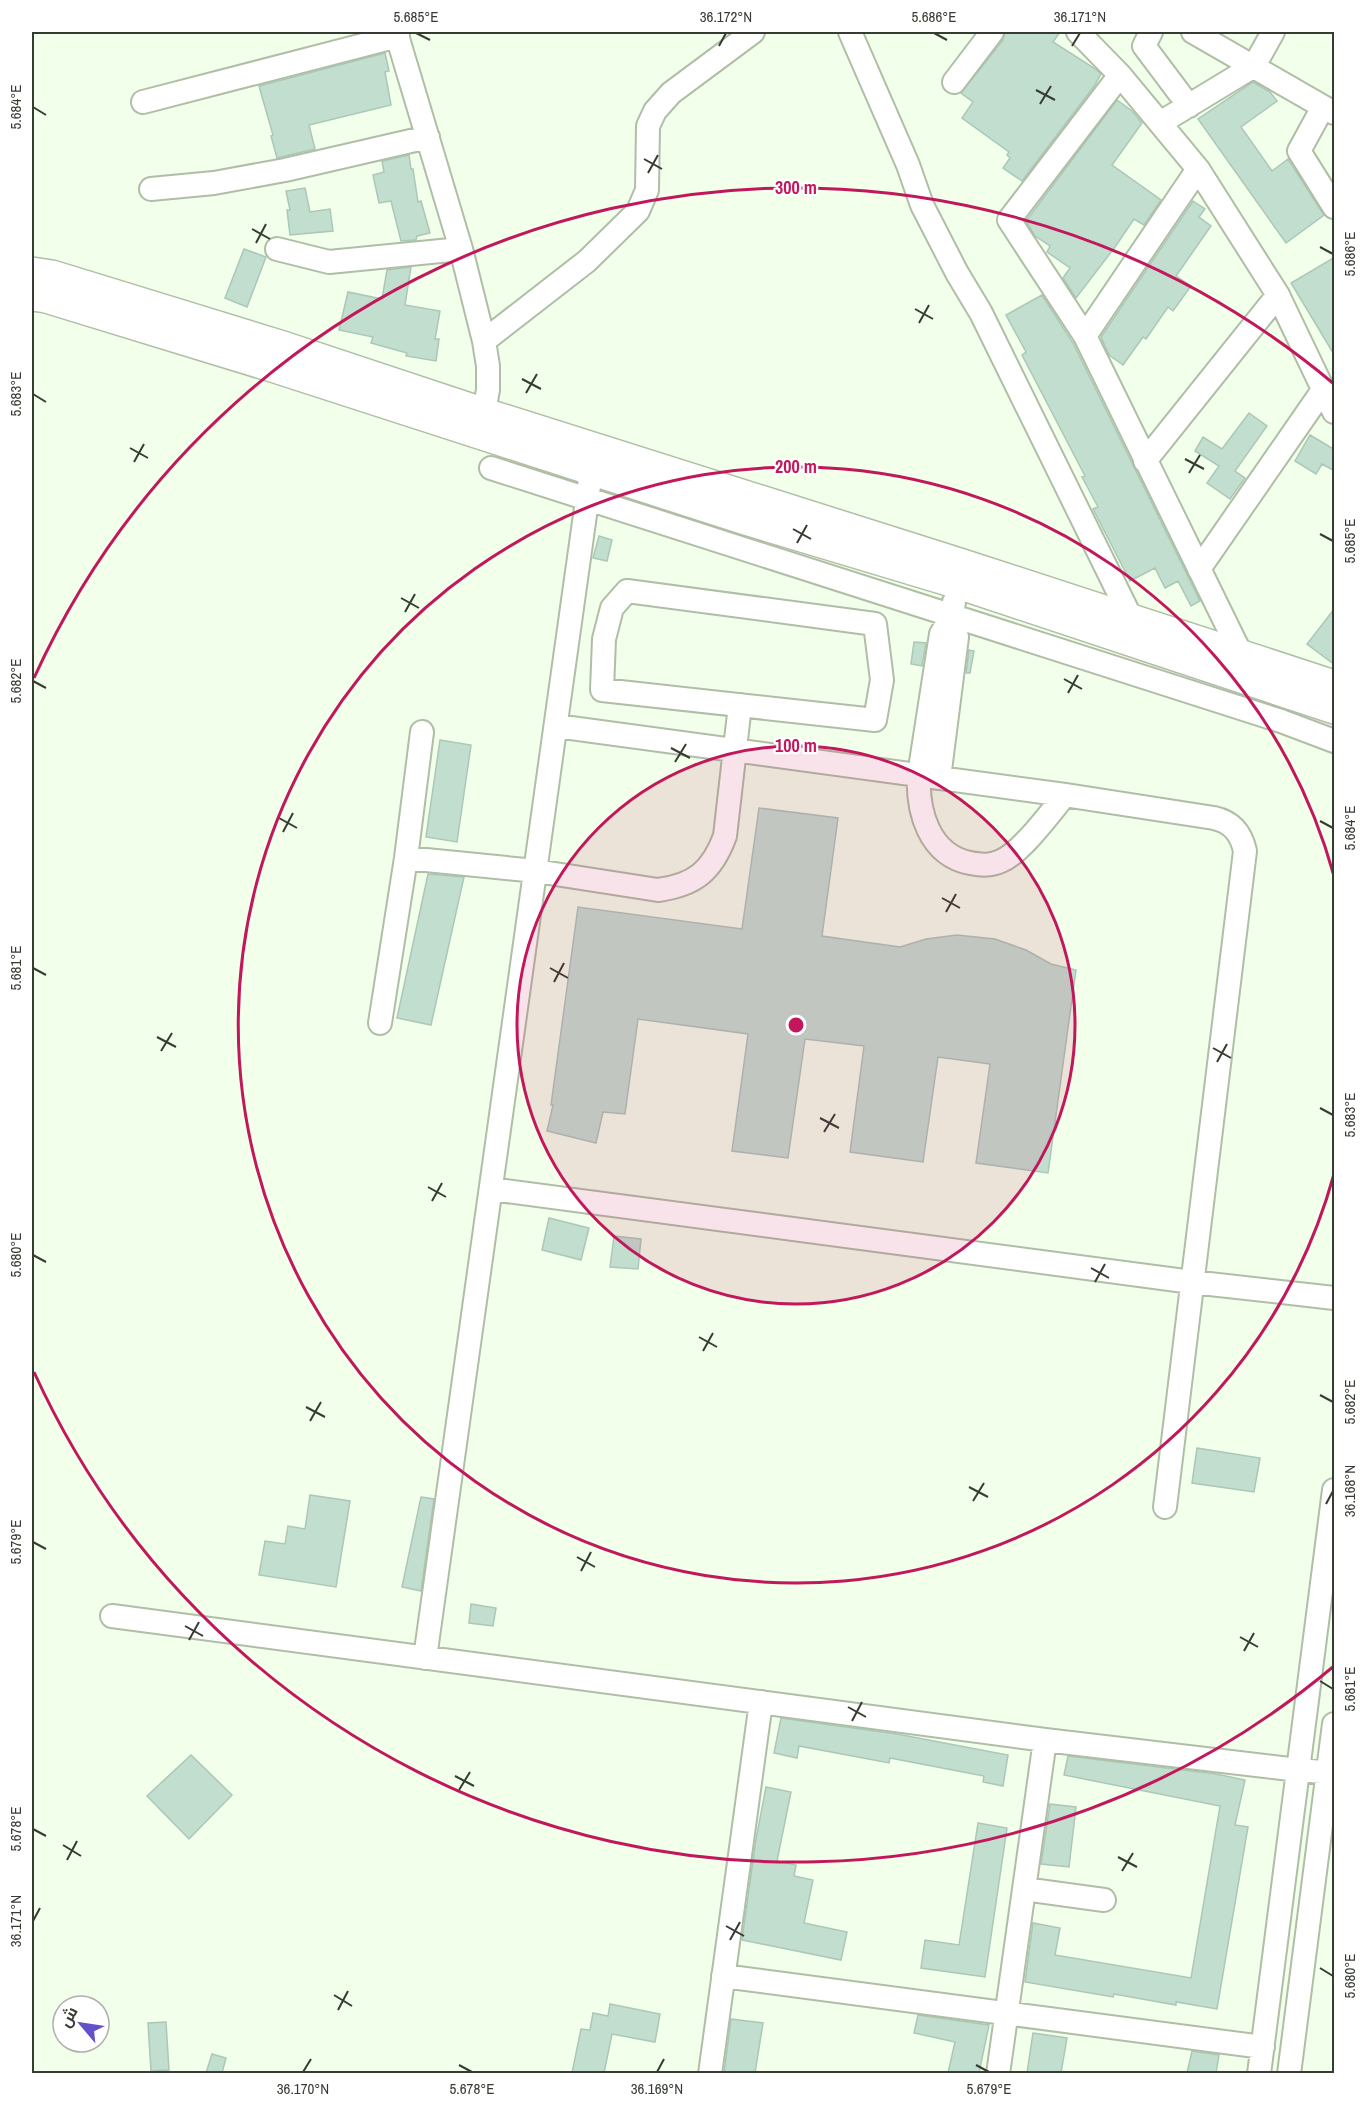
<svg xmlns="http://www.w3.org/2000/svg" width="1366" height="2105" font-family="'Archivo Narrow',Cairo,sans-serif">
<rect width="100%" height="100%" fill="#f2ffea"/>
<path fill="#c1decf" stroke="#aac7b8" stroke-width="1.5" d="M 1005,32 L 1060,32 L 1053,42 L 1094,68 L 1101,74 L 1095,85 L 1022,181 L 1003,168 L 1010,158 L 1007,155 L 1009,152 L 962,118 L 973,102 L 961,93 L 1003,40 Z
M 385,53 L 389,71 L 385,72 L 391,105 L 309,125 L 315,149 L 277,158 L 271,136 L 273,135 L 259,86 Z
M 1253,82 L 1270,92 L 1277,101 L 1241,127 L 1272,171 L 1288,159 L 1324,215 L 1286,243 L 1198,119 Z
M 1117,100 L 1132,111 L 1142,123 L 1112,165 L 1161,200 L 1144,225 L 1134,219 L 1115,247 L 1076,298 L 1063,278 L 1070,268 L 1047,252 L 1050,246 L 1035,236 L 1026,221 Z
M 409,155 L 411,169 L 413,169 L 418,202 L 421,201 L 430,233 L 417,236 L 416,240 L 401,241 L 391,201 L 379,203 L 373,175 L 384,172 L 382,161 Z
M 305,188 L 310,212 L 330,209 L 333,231 L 290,235 L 287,210 L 290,210 L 286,191 Z
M 1193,201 L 1205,209 L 1199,217 L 1211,226 L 1176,276 L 1191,286 L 1173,311 L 1168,307 L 1146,339 L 1143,337 L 1123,365 L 1109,355 L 1101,337 Z
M 244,249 L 266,257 L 247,307 L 225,298 Z
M 1335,257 L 1335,356 L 1291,283 Z
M 411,267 L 405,305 L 440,311 L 435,339 L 439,339 L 436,361 L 406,356 L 407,353 L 371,343 L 373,337 L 339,330 L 348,292 L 382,299 L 387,270 Z
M 1042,295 L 1073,343 L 1200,601 L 1191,606 L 1178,581 L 1165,588 L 1155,568 L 1130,581 L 1093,509 L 1098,507 L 1082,477 L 1085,476 L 1022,355 L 1026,352 L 1006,315 Z
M 1249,413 L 1267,426 L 1235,471 L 1245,478 L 1230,499 L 1207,483 L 1219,466 L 1195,451 L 1203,437 L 1222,449 Z
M 1310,435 L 1335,450 L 1335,471 L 1322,464 L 1316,474 L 1295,461 Z
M 599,536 L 612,540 L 607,561 L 593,558 Z
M 1335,608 L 1335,665 L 1307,644 Z
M 914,642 L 926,643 L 922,666 L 911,664 Z
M 969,650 L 974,651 L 970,673 L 966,673 Z
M 440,740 L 471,745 L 457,842 L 426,837 Z
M 759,808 L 838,818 L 822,936 L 900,947 L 926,939 L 957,935 L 995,939 L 1026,950 L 1051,964 L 1076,970 L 1048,1173 L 976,1163 L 990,1064 L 938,1057 L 923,1162 L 850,1152 L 864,1046 L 805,1039 L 788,1158 L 732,1151 L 748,1034 L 638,1019 L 625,1114 L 603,1112 L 596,1143 L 547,1131 L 553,1105 L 551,1105 L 578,907 L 742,929 Z
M 428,874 L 464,877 L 431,1025 L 397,1018 Z
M 549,1218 L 589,1228 L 581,1260 L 542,1250 Z
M 614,1236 L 641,1239 L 638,1269 L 610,1267 Z
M 1197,1448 L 1260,1458 L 1254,1492 L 1192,1483 Z
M 310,1495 L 350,1501 L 336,1587 L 259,1575 L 265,1541 L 285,1544 L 288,1526 L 305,1529 Z
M 421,1497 L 434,1499 L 421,1591 L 402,1587 Z
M 471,1604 L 496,1608 L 493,1626 L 469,1623 Z
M 781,1718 L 897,1734 L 1008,1755 L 1003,1786 L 983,1782 L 984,1776 L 890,1758 L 889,1763 L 799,1746 L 797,1758 L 774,1753 Z
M 191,1755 L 232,1795 L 189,1839 L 147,1796 Z
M 1068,1756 L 1216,1774 L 1245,1780 L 1235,1825 L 1248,1827 L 1217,2009 L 1176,2002 L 1176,2005 L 1114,1994 L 1113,1997 L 1025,1982 L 1033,1923 L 1060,1928 L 1055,1955 L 1191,1978 L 1220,1806 L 1064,1775 Z
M 766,1787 L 791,1792 L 777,1861 L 796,1865 L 794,1876 L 813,1880 L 804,1923 L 847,1932 L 841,1960 L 742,1940 L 756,1839 Z
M 1050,1804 L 1076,1807 L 1069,1867 L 1041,1864 Z
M 978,1823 L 1007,1828 L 985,1977 L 921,1968 L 925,1940 L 959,1945 Z
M 610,2004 L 660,2014 L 655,2042 L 612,2034 L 604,2073 L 572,2073 L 581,2029 L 590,2030 L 593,2013 L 608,2016 Z
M 918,2015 L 989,2025 L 979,2073 L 948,2073 L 955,2042 L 914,2033 Z
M 731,2019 L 763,2023 L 755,2073 L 724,2073 Z
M 166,2022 L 169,2070 L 151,2071 L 148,2023 Z
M 1033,2033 L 1067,2038 L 1061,2073 L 1027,2073 Z
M 1192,2051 L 1219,2055 L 1216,2073 L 1187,2073 Z
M 212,2054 L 226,2058 L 222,2073 L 206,2073 Z"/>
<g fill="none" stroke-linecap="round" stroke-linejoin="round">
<defs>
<path id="minor" d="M 396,32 L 461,249 L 484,341 L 488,366 L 488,390 L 481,427
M 850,32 L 908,165 L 922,205 L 957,273 L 981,313 L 1132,620
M 1078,32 L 1120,75 L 1198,169 L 1278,295 L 1334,412
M 1151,32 L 1144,46 L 1189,106
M 1193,32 L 1334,113
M 1120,75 L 1009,220 L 1085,336 L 1241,654
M 954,82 L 992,32
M 143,102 L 398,36
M 1323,107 L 1299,151 L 1334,207
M 1160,123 L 1254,66 L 1273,32
M 151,189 L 214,183 L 285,170 L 428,137
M 277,249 L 329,262 L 461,249
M 1085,336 L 1198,169
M 484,341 L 587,261 L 638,211 L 647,190 L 648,126 L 655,111 L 671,93 L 753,32
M 1145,461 L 1278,295
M 491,468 L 1281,721 L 1334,741
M 1199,569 L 1323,390
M 627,591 L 875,624 L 882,680 L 875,720 L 602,690 L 604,639 L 612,608 Z
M 954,602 L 952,616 L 941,634 L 919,775 C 917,811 929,855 970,863 C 981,865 990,866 1001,861 C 1022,852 1050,813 1065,795
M 556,726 L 1065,795 L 1214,818 C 1232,822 1241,833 1245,851 L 1165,1507
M 939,778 L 957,637 L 952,616
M 406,858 L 536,871 L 658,890 C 695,885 712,871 725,836 L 740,705
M 380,1023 L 406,858 L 422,732
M 491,1189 L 1192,1282 L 1334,1298
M 112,1616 L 1045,1740 L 1298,1770 L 1334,1773
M 425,1658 L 591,472
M 1024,1889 L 1104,1900
M 723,1976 L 1263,2047
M 710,2074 L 761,1702
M 998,2074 L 1045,1740
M 1259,2074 L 1334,1490
M 1289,2074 L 1334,1724"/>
<path id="major" d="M 32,271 L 52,274 L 283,345 L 485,412 L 963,563 L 1334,684
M 32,297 L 46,299 L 275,369 L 745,521 L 958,585 L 1334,710"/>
</defs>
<use href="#minor" stroke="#afbea5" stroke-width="26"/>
<use href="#major" stroke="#afbea5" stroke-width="30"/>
<use href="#minor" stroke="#fff" stroke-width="22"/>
<use href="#major" stroke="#fff" stroke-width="27"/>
</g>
<path fill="none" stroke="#363c32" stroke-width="2" d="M 416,33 L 430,40M 934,33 L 947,40M 719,46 L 726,33M 1072,46 L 1080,33M 1036,90 L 1055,100M 1040,104 L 1051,86M 33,107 L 46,115M 644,159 L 662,169M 648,173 L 658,155M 252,229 L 270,239M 256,243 L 266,224M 1320,247 L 1333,254M 915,309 L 933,319M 919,323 L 929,305M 522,379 L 541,389M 526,393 L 537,374M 33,394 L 46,402M 130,448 L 148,458M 1185,459 L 1204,469M 134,462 L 144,444M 1189,473 L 1200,455M 793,529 L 811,539M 1320,534 L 1333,541M 797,543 L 807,525M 401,598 L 419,608M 405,612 L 415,594M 1064,679 L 1082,689M 33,681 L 46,688M 1068,693 L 1078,675M 671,748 L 690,758M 675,762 L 686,744M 279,818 L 297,828M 1320,821 L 1333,828M 283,832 L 293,813M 942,898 L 960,908M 946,912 L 956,894M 33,968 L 46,975M 550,968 L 568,978M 554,982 L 564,963M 157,1037 L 176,1047M 1213,1048 L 1231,1058M 161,1051 L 172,1033M 1217,1062 L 1227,1044M 1320,1108 L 1333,1115M 820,1118 L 839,1128M 824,1132 L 835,1114M 428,1187 L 446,1197M 432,1201 L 442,1183M 33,1255 L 46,1262M 1091,1268 L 1109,1278M 1095,1282 L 1105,1264M 699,1337 L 717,1347M 703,1351 L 713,1333M 1320,1395 L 1333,1402M 306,1407 L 325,1417M 310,1421 L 321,1402M 969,1487 L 988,1497M 973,1501 L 984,1483M 1326,1504 L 1333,1491M 33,1542 L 46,1549M 577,1557 L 595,1567M 581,1571 L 591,1552M 185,1626 L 203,1636M 1240,1637 L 1258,1647M 189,1640 L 199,1622M 1244,1651 L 1254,1633M 1320,1681 L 1333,1689M 848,1707 L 866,1717M 852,1721 L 862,1702M 455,1776 L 474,1786M 459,1790 L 470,1772M 33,1829 L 46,1836M 63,1845 L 81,1856M 1118,1857 L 1137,1867M 67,1860 L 77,1841M 1122,1871 L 1133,1853M 33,1921 L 40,1908M 726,1926 L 744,1936M 730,1940 L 740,1922M 1320,1968 L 1333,1976M 334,1995 L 352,2006M 338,2010 L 348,1991M 459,2065 L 472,2072M 976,2065 L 989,2072M 303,2072 L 311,2059M 657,2072 L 664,2059"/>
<circle cx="796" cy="1025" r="279" fill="#c2185b" fill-opacity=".12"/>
<g fill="none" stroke="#c2185b" stroke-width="3">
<circle cx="796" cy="1025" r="279"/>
<path d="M1334 1174A558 558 0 1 1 1334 876"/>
<path d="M1334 1666A837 837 0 0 1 34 1372M34 678A837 837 0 0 1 1334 384"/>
</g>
<circle cx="796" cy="1025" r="9" fill="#c2185b" stroke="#fff" stroke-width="3"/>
<g font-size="18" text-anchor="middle" font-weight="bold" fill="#c2185b" stroke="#fff" stroke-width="4.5" stroke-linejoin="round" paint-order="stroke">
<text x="796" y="194">300 m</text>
<text x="796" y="473">200 m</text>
<text x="796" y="752">100 m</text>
</g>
<rect width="1366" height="2105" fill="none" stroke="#ffffff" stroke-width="66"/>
<g transform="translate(81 2024) rotate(299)"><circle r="28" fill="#ffffff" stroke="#afb1ad" stroke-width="1.5"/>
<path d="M0-4.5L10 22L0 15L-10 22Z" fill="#6151ca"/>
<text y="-9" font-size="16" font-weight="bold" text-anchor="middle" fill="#363c32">ش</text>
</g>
<rect x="33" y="33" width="1300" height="2039" fill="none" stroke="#363c32" stroke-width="2"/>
<g font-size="15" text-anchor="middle" fill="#363c32">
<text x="416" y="22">5.685°E</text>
<text x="726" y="22">36.172°N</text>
<text x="934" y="22">5.686°E</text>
<text x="1080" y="22">36.171°N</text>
<text transform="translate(16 107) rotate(-90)" y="5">5.684°E</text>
<text transform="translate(1350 254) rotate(-90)" y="5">5.686°E</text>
<text transform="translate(16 394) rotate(-90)" y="5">5.683°E</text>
<text transform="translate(1350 541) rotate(-90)" y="5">5.685°E</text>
<text transform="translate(16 681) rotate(-90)" y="5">5.682°E</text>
<text transform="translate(1350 828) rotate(-90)" y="5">5.684°E</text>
<text transform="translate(16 968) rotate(-90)" y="5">5.681°E</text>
<text transform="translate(1350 1115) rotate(-90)" y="5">5.683°E</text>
<text transform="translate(16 1255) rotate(-90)" y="5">5.680°E</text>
<text transform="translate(1350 1402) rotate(-90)" y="5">5.682°E</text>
<text transform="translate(1350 1491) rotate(-90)" y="5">36.168°N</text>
<text transform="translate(16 1542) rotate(-90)" y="5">5.679°E</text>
<text transform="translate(1350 1689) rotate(-90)" y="5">5.681°E</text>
<text transform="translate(16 1829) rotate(-90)" y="5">5.678°E</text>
<text transform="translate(16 1921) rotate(-90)" y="5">36.171°N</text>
<text transform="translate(1350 1976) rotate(-90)" y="5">5.680°E</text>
<text x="303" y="2094">36.170°N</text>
<text x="472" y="2094">5.678°E</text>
<text x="657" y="2094">36.169°N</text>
<text x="989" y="2094">5.679°E</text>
</g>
</svg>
